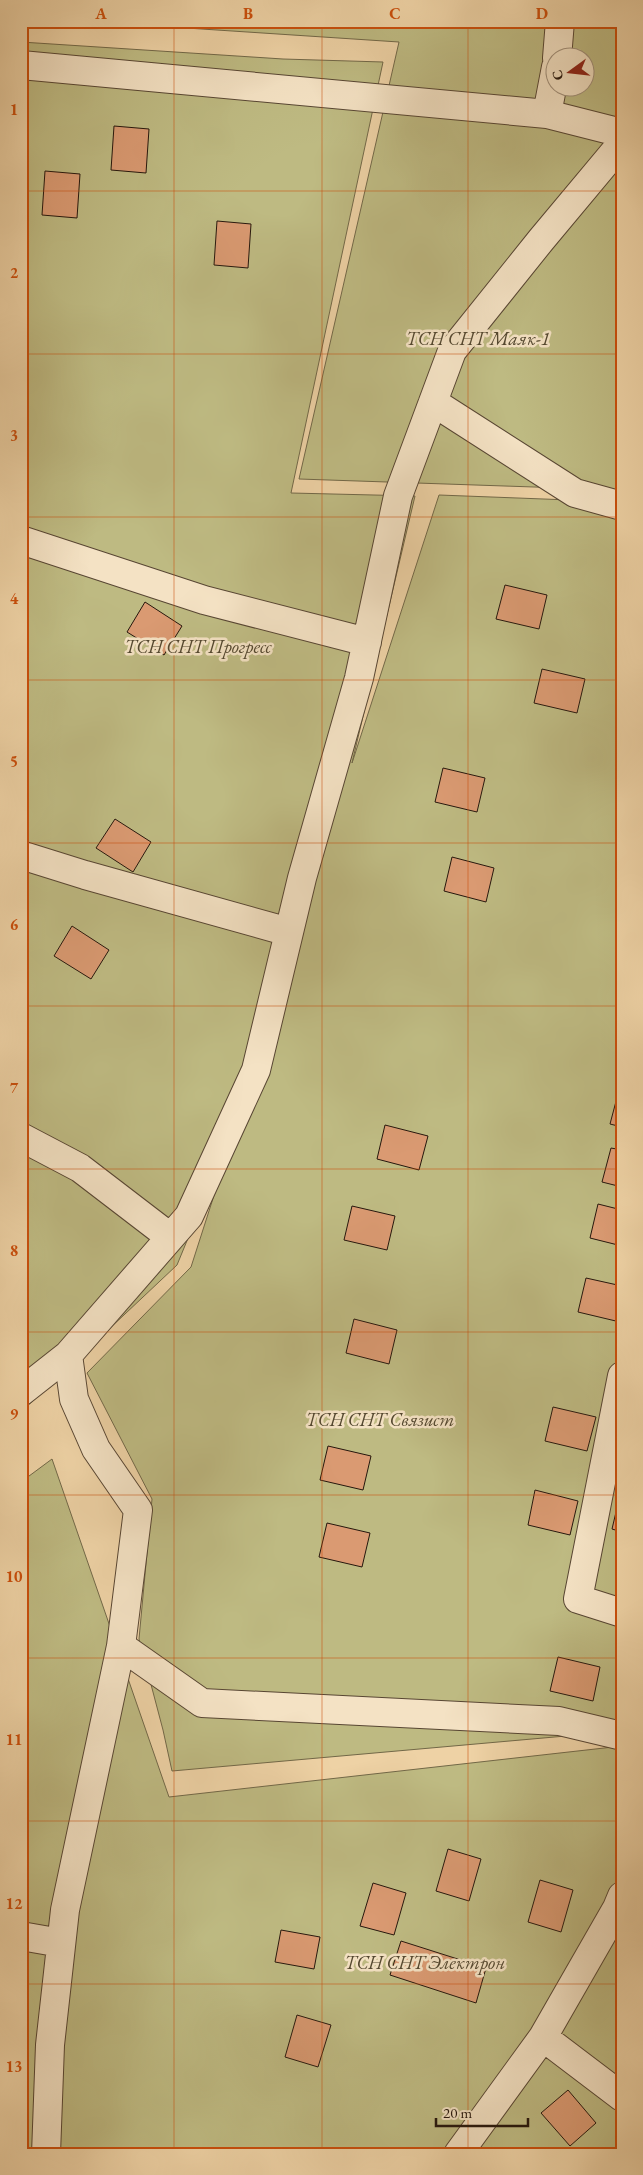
<svg xmlns="http://www.w3.org/2000/svg" width="643" height="2175" font-family="'EB Garamond',serif">
<rect width="100%" height="100%" fill="#eed2a5"/>
<filter id="stains"><feTurbulence type="fractalNoise" baseFrequency=".004" numOctaves="4"/><feColorMatrix values="0 0 0 0 .2 0 0 0 0 .09 0 0 0 0 .02 0 0 0 .5 -.17"/></filter>
<radialGradient id="worn" r=".72"><stop offset=".6" stop-color="#630" stop-opacity="0"/><stop offset="1" stop-color="#630" stop-opacity=".3"/></radialGradient>
<path fill="#beba82" stroke="#726848" fill-rule="evenodd" d="M 80,21 L 622,21 L 622,490 L 299,479 L 399,42 ZM 556,58 L 586,58 L 586,88 L 556,88 Z
M 21,42 L 283,59 L 383,62 L 291,493 L 415,496 L 352,763 L 439,495 L 622,502 L 622,1731 L 172,1771 L 163,1730 L 139,1639 L 152,1499 L 87,1373 L 191,1267 L 244,1102 L 177,1265 L 21,1412 Z
M 52,1459 L 169,1797 L 622,1746 L 622,2154 L 21,2154 L 21,1482 Z"/>
<path fill="#da9a72" stroke="#26170d" d="M 114,126 L 149,129 L 146,173 L 111,170 Z
M 45,171 L 80,174 L 77,218 L 42,215 Z
M 217,221 L 251,224 L 248,268 L 214,265 Z
M 505,585 L 547,595 L 539,629 L 496,619 Z
M 145,602 L 182,626 L 164,655 L 127,632 Z
M 542,669 L 585,679 L 577,713 L 534,703 Z
M 443,768 L 485,778 L 477,812 L 435,802 Z
M 115,819 L 151,842 L 133,872 L 96,848 Z
M 452,857 L 494,868 L 486,902 L 444,891 Z
M 72,926 L 109,950 L 91,979 L 54,956 Z
M 619,1090 L 622,1091 L 622,1127 L 610,1124 Z
M 385,1125 L 428,1136 L 419,1170 L 377,1159 Z
M 611,1148 L 622,1150 L 622,1187 L 602,1182 Z
M 598,1204 L 622,1210 L 622,1246 L 590,1238 Z
M 352,1206 L 395,1216 L 387,1250 L 344,1240 Z
M 586,1278 L 622,1286 L 620,1322 L 578,1312 Z
M 354,1319 L 397,1330 L 389,1364 L 346,1353 Z
M 21,1351 L 27,1354 L 21,1364 Z
M 553,1407 L 596,1417 L 587,1451 L 545,1441 Z
M 328,1446 L 371,1456 L 363,1490 L 320,1480 Z
M 535,1490 L 578,1501 L 570,1535 L 528,1525 Z
M 620,1495 L 622,1496 L 622,1532 L 612,1529 Z
M 327,1523 L 370,1533 L 362,1567 L 319,1557 Z
M 558,1657 L 600,1667 L 593,1701 L 550,1691 Z
M 448,1849 L 481,1859 L 469,1901 L 436,1891 Z
M 540,1880 L 573,1890 L 561,1932 L 528,1922 Z
M 373,1883 L 406,1893 L 394,1935 L 360,1926 Z
M 281,1930 L 320,1937 L 314,1969 L 275,1962 Z
M 401,1941 L 486,1968 L 476,2003 L 390,1975 Z
M 297,2015 L 331,2025 L 318,2067 L 285,2057 Z
M 568,2090 L 596,2123 L 570,2146 L 541,2113 Z"/>
<g fill="none" stroke-linecap="round" stroke-linejoin="round">
<defs>
<path id="minor" d="M 557,58 L 560,21
M 21,65 L 547,114 L 622,133
M 547,114 L 556,67
M 433,402 L 575,493 L 622,506
M 21,540 L 204,600 L 367,642
M 21,855 L 85,875 L 289,932
M 21,1137 L 80,1168 L 170,1237
M 622,1376 L 578,1599 L 622,1613
M 21,1392 L 68,1355 L 189,1216 L 256,1070 L 302,878 L 359,678 L 398,496 L 452,351 L 541,240 L 622,143
M 121,1646 L 202,1703 L 559,1721 L 622,1736
M 21,1936 L 61,1943
M 543,2037 L 622,2097
M 46,2154 L 50,2045 L 65,1910 L 121,1646 L 138,1510 L 96,1449 L 74,1399 L 68,1355
M 458,2154 L 543,2037 L 617,1908 L 622,1896"/>
</defs>
<use href="#minor" stroke="#584633" stroke-width="30"/>
<use href="#minor" stroke="#f4e2c4" stroke-width="28"/>
</g>
<path fill="none" stroke="#cb4f0c" stroke-width="1" stroke-opacity="0.55" d="M 174,21 L 174,2154M 322,21 L 322,2154M 468,21 L 468,2154M 21,191 L 622,191M 21,354 L 622,354M 21,517 L 622,517M 21,680 L 622,680M 21,843 L 622,843M 21,1006 L 622,1006M 21,1169 L 622,1169M 21,1332 L 622,1332M 21,1495 L 622,1495M 21,1658 L 622,1658M 21,1821 L 622,1821M 21,1984 L 622,1984"/>
<g text-anchor="middle" dominant-baseline="central" stroke-width="5" stroke-linejoin="round" paint-order="stroke">
<g font-size="19" font-style="italic" fill="#544830" stroke="#f4e2c4">
<text x="478" y="338">ТСН СНТ Маяк-1</text>
<text x="198" y="646">ТСН СНТ Прогресс</text>
<text x="380" y="1419">ТСН СНТ Связист</text>
<text x="425" y="1962">ТСН СНТ Электрон</text>
</g>
</g>
<rect width="643" height="2175" fill="none" stroke="#eed2a5" stroke-width="55"/>
<g transform="translate(570 72) rotate(255)"><circle r="24" fill="#f4e2c4" stroke="#a2917b"/>
<path d="M0-4L9 19L0 12L-9 19Z" fill="#8f2418"/>
<text y="-8" font-size="14" font-weight="bold" text-anchor="middle" fill="#26170d">С</text>
</g>
<path d="M436 2118v8h92v-8" fill="none" stroke="#26170d" stroke-width="2.5"/>
<text x="443" y="2118" font-size="15" fill="#26170d" stroke="#f4e2c4" stroke-width="4" paint-order="stroke">20 m</text>
<rect x="28" y="28" width="588" height="2120" fill="none" stroke="#cb4f0c" stroke-width="2"/>
<g font-size="16" text-anchor="middle" font-weight="bold" fill="#cb4f0c">
<text x="101" y="19">A</text>
<text x="248" y="19">B</text>
<text x="395" y="19">C</text>
<text x="542" y="19">D</text>
<text x="14" y="115">1</text>
<text x="14" y="278">2</text>
<text x="14" y="441">3</text>
<text x="14" y="604">4</text>
<text x="14" y="767">5</text>
<text x="14" y="930">6</text>
<text x="14" y="1093">7</text>
<text x="14" y="1256">8</text>
<text x="14" y="1419">9</text>
<text x="14" y="1582">10</text>
<text x="14" y="1745">11</text>
<text x="14" y="1909">12</text>
<text x="14" y="2072">13</text>
</g>
<rect width="100%" height="100%" filter="url(#stains)"/>
<rect width="100%" height="100%" fill="url(#worn)"/>
</svg>
